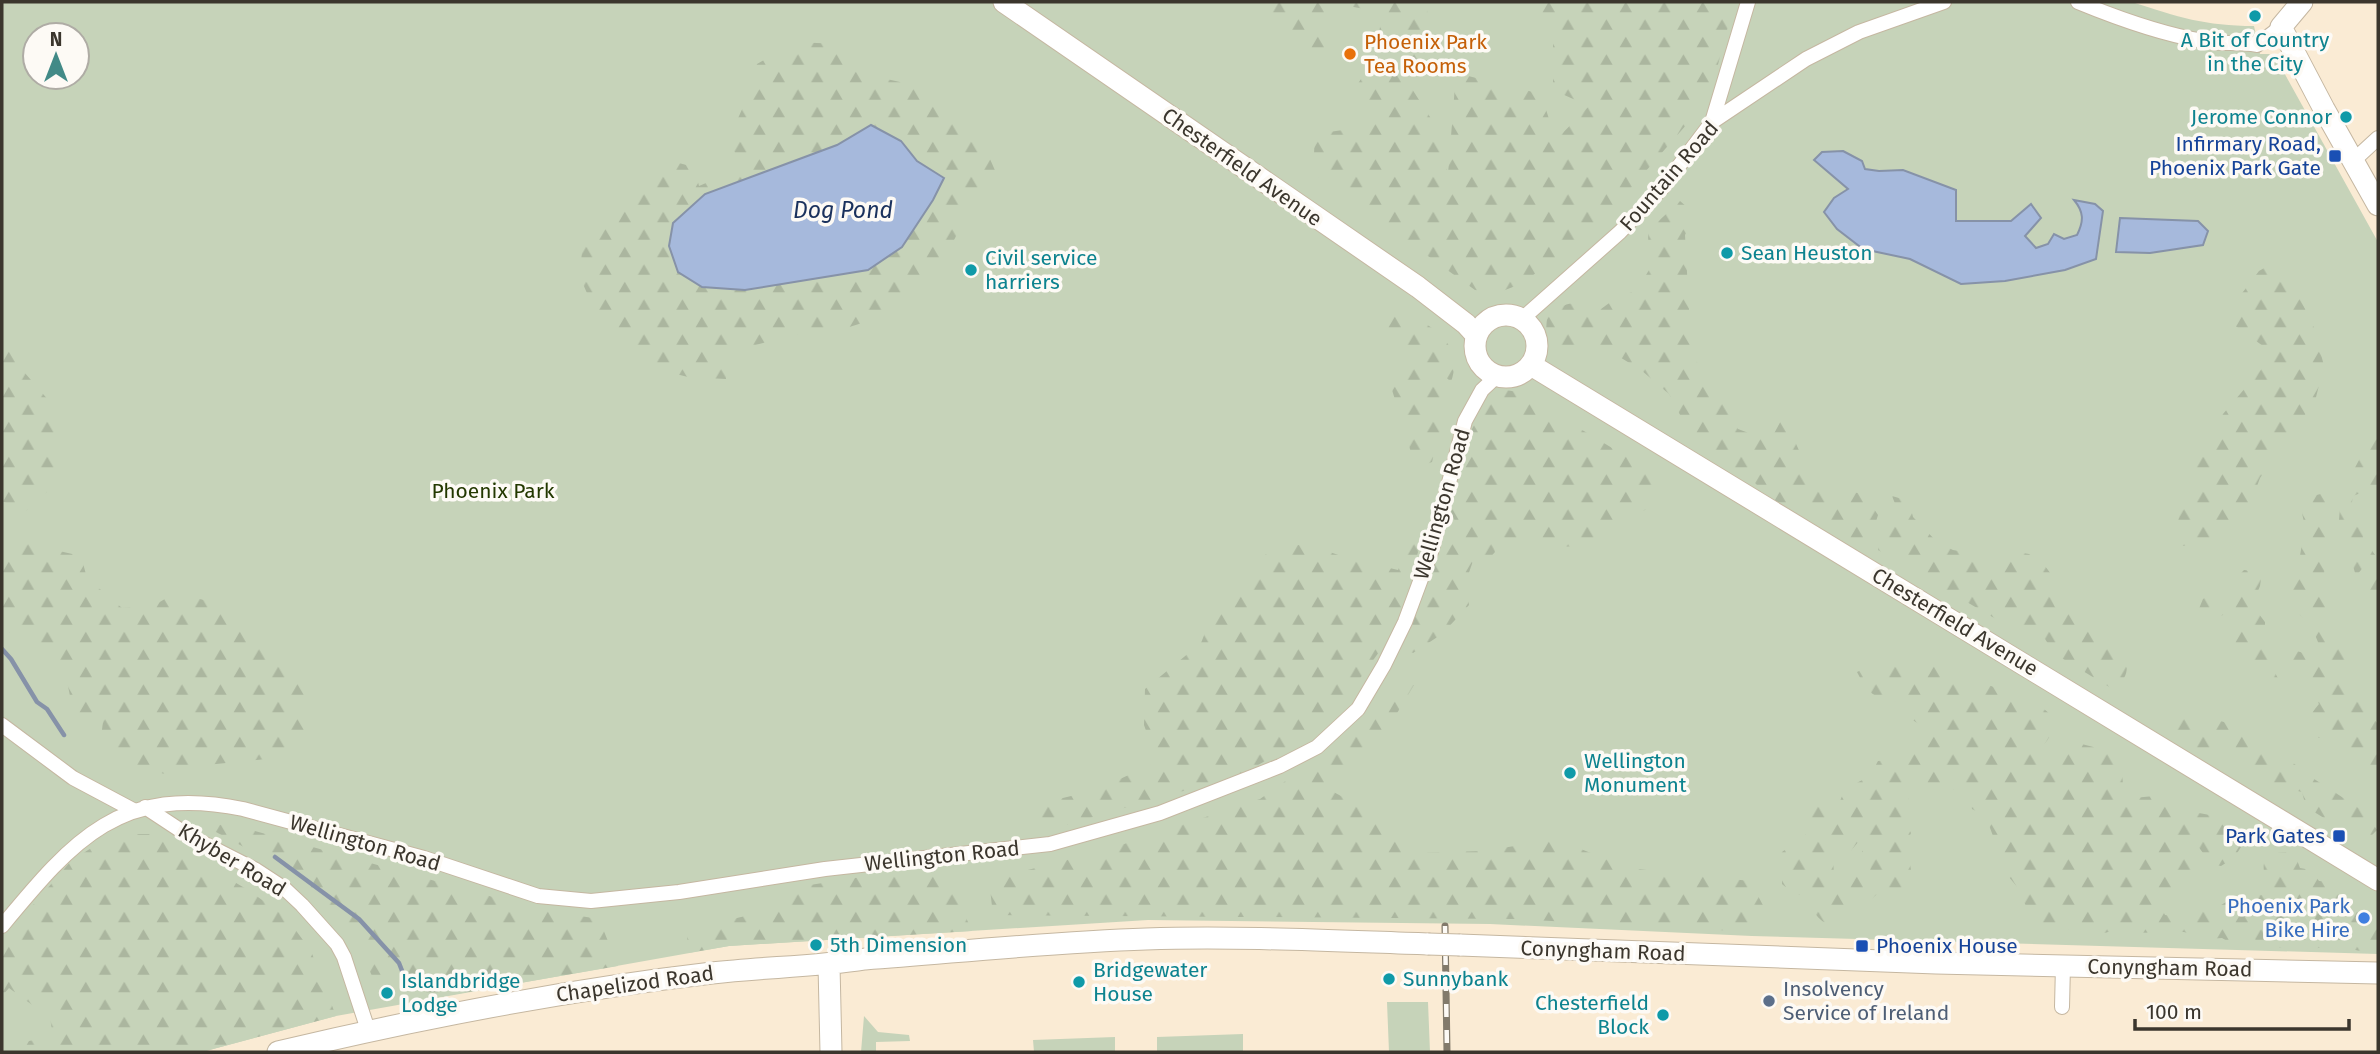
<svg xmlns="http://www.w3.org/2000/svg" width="2380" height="1054" font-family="'Fira Sans',sans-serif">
<defs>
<pattern id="forest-firs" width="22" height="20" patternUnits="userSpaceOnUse" patternTransform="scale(1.75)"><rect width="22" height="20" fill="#c6d3b9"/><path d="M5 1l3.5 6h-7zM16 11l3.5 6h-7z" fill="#abb69f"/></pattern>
</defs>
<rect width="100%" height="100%" fill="#faebd4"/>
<path fill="#c6d3b9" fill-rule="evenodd" d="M 2,2 L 2132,2 C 2178,17 2205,26 2254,26 L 2260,54 L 2269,54 L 2277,60 L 2378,242 L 2378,954 L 1752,936 L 1490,924 L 1148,920 L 729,946 L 336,1016 L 202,1052 L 2,1052 ZM 35,35 L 77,35 L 77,77 L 35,77 Z
M 1387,1002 L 1428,1002 L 1430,1052 L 1389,1052 Z
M 864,1016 L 878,1032 L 909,1035 L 910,1041 L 876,1042 L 876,1052 L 861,1052 Z
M 1243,1034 L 1243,1052 L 1157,1052 L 1157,1037 Z
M 1115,1037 L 1115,1052 L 1034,1052 L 1033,1040 Z"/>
<path fill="url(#forest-firs)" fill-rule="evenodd" d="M 1260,2 L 1426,2 L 1432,47 L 1412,89 L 1430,117 L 1448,174 L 1456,73 L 1541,94 L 1549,119 L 1551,145 L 1589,106 L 1553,90 L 1553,35 L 1527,2 L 1720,2 L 1733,8 L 1716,72 L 1687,124 L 1603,220 L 1523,283 L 1500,292 L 1475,290 L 1313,173 L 1315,134 L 1357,128 L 1383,110 L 1352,93 L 1375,57 L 1381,21 L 1365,9 L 1348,6 C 1327,20 1323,27 1325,52 L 1291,47 L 1278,19 Z
M 795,42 L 839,44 L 856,72 L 913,85 L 944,107 L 983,143 L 997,175 L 977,197 L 947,253 L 904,301 L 884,316 L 840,330 L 810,331 L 728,352 L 726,379 L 688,377 L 652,368 L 599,321 L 580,277 L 583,236 L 606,211 L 644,177 L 675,162 L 694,167 L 699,186 L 741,168 L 729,138 L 749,94 L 757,64 ZM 901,141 L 917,161 L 944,178 L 933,200 L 902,247 L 705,195 L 833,147 Z
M 1680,201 L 1695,214 L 1685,235 L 1691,347 L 1706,385 L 1721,401 L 1738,429 L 1770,441 L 1789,406 L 1792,435 L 1802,457 L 1819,479 L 1835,489 L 1864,494 L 1878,515 L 1870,541 C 1847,540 1813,529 1804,507 L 1785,506 L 1770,498 L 1752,480 L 1696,445 L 1669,394 L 1641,370 L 1618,356 L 1591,348 C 1568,363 1566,362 1545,346 L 1547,317 C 1564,305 1569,298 1589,309 L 1590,322 L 1601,309 L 1616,298 L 1637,290 L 1649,270 L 1648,231 Z
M 2273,263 L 2296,289 L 2315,330 L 2324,366 L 2315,401 L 2260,478 L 2253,497 L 2236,524 L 2200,543 L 2183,546 L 2177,528 L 2181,503 L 2192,487 L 2192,471 L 2199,459 L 2214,450 L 2216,429 L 2223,414 L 2264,366 L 2263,346 L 2230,322 L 2233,305 L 2259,271 Z
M 1389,307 C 1423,320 1466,338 1451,382 L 1436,368 L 1408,353 L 1386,331 Z
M 2,340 L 18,365 L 50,402 L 61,479 L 25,512 L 2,501 Z
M 1401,367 C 1432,366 1431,373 1449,396 L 1432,462 L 1422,466 L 1413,459 L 1389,380 Z
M 1498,389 L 1519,392 L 1652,472 L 1657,492 L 1655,504 L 1584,546 L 1553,547 L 1533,532 L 1511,540 L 1492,534 L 1495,552 L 1486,562 L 1473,561 L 1465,584 L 1469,605 L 1442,634 L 1413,653 L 1402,649 L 1419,596 L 1429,577 L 1441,542 L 1462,545 L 1458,526 L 1448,509 L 1461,450 L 1470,437 L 1472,429 L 1490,396 Z
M 2378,431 L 2378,486 L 2353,496 L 2349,520 L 2364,523 L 2363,538 L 2378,559 L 2378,615 L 2370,600 L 2366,564 L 2356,576 L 2339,520 L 2341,494 L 2367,445 Z
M 2332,491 L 2324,544 L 2328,554 L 2323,578 L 2323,599 L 2333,632 L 2345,656 L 2351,684 L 2344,679 L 2345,687 L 2378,724 L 2378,777 C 2360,770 2348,749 2333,737 L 2319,738 L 2307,731 L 2306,720 L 2319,704 L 2293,664 L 2293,650 L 2325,659 L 2313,630 L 2300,615 L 2290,585 L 2298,567 L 2305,527 L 2302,513 L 2309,497 Z
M 1892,496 L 1909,501 L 1913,517 L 1938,543 L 1953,550 L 1976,554 L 1993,561 L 2007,559 L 2017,552 L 2029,554 L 2045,566 L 2054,578 L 2055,586 L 2050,596 L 2055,607 C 2083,619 2116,623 2125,656 C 2127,665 2128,671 2124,678 L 2128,693 L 2124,696 L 2055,654 L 2045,639 L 2030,639 L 1878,550 L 1882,531 L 1890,522 L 1906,531 Z
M 2,538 L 81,556 L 87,578 L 122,608 L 153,606 L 175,593 L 208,601 L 254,638 L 303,682 L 308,731 L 276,758 L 206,765 L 166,774 L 121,766 L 100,745 L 104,714 L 77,731 L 67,681 L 2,626 Z
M 1411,539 L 1421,541 L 1403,607 L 1379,652 L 1356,684 L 1306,738 L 1242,774 L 1038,833 L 1028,819 L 1038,804 L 1096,790 L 1157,762 L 1144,725 L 1145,689 L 1201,643 L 1216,605 L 1272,548 L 1307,544 L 1344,557 L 1398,570 Z
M 2244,570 L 2262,572 L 2260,586 L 2252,605 L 2265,622 L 2265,642 L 2274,653 C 2271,670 2276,677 2287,690 L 2284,704 L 2272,693 L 2255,672 L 2241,666 L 2224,650 L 2226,634 L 2233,625 L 2226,614 L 2208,620 L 2198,611 L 2203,599 L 2216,591 L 2232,597 L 2232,582 Z
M 1895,661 C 1908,662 1929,661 1940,667 C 1951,673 1962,679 1974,686 C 1998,681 1999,694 2018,702 C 2025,705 2033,704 2039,707 C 2065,717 2050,743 2034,753 L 2057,754 L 2070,741 L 2105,750 L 2122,770 L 2123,786 L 2133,798 L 2165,795 L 2175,800 L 2185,800 L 2199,813 L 2215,816 L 2224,826 L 2234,829 L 2239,834 L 2241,847 L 2234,858 L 2221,866 L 2211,864 L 2195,842 L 2187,846 L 2187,859 L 2198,873 L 2197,880 C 2185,890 2168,889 2158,901 L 2165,915 L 2185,917 L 2194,911 L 2216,908 L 2233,898 L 2242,900 L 2250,895 L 2264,895 L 2268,890 C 2264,871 2255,853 2286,852 L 2297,860 L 2300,868 L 2311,870 L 2319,881 C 2340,882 2338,895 2349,907 C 2360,902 2366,905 2376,912 L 2378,950 C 2373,950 2366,951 2361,951 C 2352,950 2341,945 2332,946 C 2315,947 2311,954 2295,939 C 2282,953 2269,948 2254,939 L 2244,944 L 2234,945 L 2222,938 L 2207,939 L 2184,932 L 2125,933 L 2114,929 C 2100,938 2092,931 2078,930 C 2050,927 2038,933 2025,904 C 2022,898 2019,895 2019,889 L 2008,876 L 2003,865 L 2001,844 L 1993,836 L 1986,817 L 1972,809 L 1969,796 L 1959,793 L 1944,783 L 1936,787 L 1913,788 L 1907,802 L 1910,808 C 1905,817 1906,824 1911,833 C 1901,852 1917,868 1909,888 C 1899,897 1890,899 1878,893 L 1869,902 L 1855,904 C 1853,909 1850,917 1846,920 C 1828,935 1810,913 1809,896 C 1797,896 1791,892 1782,884 L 1782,870 L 1778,862 L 1782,852 L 1800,839 L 1806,839 L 1805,835 L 1813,801 L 1840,801 L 1845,789 L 1870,776 L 1878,761 L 1896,759 L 1904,762 L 1911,753 L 1910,749 L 1917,742 L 1923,727 L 1904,714 L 1897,702 C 1874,699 1867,692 1857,672 L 1875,663 ZM 1859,841 L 1862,843 L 1862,852 L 1873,855 L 1869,875 L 1856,876 L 1850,884 L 1846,880 L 1834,876 L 1833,858 L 1849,853 Z
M 1414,685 L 1376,748 L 1328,789 L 1391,823 L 1415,853 L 1485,851 L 1556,839 L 1628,868 L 1750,881 L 1773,924 L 1735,931 L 1515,919 L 993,915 L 989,880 L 1106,850 L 1260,799 L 1349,736 L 1393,686 Z
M 2176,714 L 2200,716 L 2232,724 L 2276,749 L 2308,775 L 2365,812 L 2377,830 L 2368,839 L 2352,830 L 2345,821 L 2333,826 L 2324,818 L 2306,807 L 2302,792 L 2281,787 L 2258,776 L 2252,763 L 2221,752 L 2202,755 L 2179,740 L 2169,723 Z
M 230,824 L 536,909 L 599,919 L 618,966 L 404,1003 L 400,976 L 372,976 C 366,963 362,947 354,936 C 317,883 260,856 205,826 Z
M 113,834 L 153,834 L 248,890 L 286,917 L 311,951 L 336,1016 L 202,1052 L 29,1052 L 26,1046 L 29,1041 L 53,1036 L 50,1018 L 9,988 L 2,996 L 2,941 L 71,861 Z
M 893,872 L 946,873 L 972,931 L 729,946 L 688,953 L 687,930 L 766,911 L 778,890 Z"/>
<path fill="#a6b9dc" stroke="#8692a8" stroke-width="2" d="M 871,125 L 901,141 L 917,161 L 944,178 L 933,200 L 902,247 L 868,270 L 745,290 L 702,287 L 678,272 L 669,246 L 673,223 L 705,194 L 837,145 Z
M 1843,151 L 1862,161 L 1865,169 L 1879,171 L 1903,170 L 1956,190 L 1956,221 L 2011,221 L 2031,204 L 2041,218 L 2025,236 L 2036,248 L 2048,244 L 2054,234 L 2064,239 L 2077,235 C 2084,221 2084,212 2074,200 L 2095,204 L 2103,211 L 2096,259 L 2065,270 L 2005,281 L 1961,284 L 1910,259 L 1863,249 L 1837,229 L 1824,212 L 1834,198 L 1848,189 L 1814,160 L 1822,152 Z
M 2120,218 L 2198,221 L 2208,231 L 2203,245 L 2150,253 L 2116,252 Z"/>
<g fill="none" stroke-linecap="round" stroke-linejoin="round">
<path stroke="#8692a8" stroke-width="4.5" d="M 2,649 L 11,659 L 37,702 L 47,709 L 64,735
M 275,857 L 359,919 L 399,963 L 408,986"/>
<defs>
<path id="street" d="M 2078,2 C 2117,18 2161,34 2203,41 C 2221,45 2239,41 2257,45 L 2281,27
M 1712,122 L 1748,2
M 2353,161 L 2378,138
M 1522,319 L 1620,232 L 1663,187 L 1712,122 L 1806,59 L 1859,32 L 1944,2
M 2,725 L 73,778 L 135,811
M 145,807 L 189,836 L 256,870 L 285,889 L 302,905 L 337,944 L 344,957 L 368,1030
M 2,926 C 74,839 121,784 243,809 L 424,858 L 538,896 L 591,901 L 679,892 L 825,869 L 1050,844 L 1160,813 L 1280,766 L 1317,747 L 1358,709 L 1384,665 L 1405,622 L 1431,552 L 1465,421 L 1482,390 L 1497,376
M 2062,1007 L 2063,965"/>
<path id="secondary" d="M 1004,2 L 1418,287 L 1466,324 L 1476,335
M 2302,2 L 2281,27 L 2324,109 L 2378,205
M1475 346a31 31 0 1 1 62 0a31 31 0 1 1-62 0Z
M 1531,365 L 2378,880
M 1460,945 L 1936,963 L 2378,973
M 829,965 L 831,1052
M 278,1052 C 421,1018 566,990 712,973 C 763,967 814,967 865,959 C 959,952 1052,942 1146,939 C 1240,936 1335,941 1428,944"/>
</defs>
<use href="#street" stroke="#c5b7a1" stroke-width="16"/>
<use href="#secondary" stroke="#c5b7a1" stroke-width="23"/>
<use href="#street" stroke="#fff" stroke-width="14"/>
<use href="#secondary" stroke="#fff" stroke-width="21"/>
<defs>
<path id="rail" d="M 1445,926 L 1447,1052"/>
</defs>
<use href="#rail" stroke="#827a6b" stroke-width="7"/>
<use href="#rail" stroke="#fdfaf5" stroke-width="4.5" stroke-dasharray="13" stroke-linecap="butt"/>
<defs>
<path id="secondary-bridge" d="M 1428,944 L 1460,945"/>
</defs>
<use href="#secondary-bridge" stroke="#c5b7a1" stroke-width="23" stroke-linecap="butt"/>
<use href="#secondary-bridge" stroke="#fff" stroke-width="21"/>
</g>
<g fill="#0f9aa8" stroke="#fdfaf5" stroke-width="2.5">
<circle cx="2255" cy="16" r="7"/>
<circle cx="2346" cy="117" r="7"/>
<circle cx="1727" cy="253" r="7"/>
<circle cx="971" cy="270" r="7"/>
<circle cx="1570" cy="773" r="7"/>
<circle cx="816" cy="945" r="7"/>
<circle cx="1389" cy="979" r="7"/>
<circle cx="1079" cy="982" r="7"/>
<circle cx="387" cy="993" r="7"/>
<circle cx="1663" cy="1015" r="7"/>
</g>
<circle fill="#e8710a" stroke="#fdfaf5" stroke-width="2.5" cx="1350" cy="54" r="7"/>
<g fill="#1a4fb4" stroke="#fdfaf5" stroke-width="2.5">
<rect x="2328" y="149" width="14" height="14" rx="3.5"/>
<rect x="2332" y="829" width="14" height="14" rx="3.5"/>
<rect x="1855" y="939" width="14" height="14" rx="3.5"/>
</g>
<circle fill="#3f7fe0" stroke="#fdfaf5" stroke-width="2.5" cx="2364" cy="918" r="7"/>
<circle fill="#5c6f8a" stroke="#fdfaf5" stroke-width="2.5" cx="1769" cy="1001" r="7"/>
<g text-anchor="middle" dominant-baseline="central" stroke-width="7" stroke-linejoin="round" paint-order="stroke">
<g font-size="21" fill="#0d838f" stroke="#fdfaf5" text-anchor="start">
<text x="2255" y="40" text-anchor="middle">A Bit of Country<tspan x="2255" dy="24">in the City</tspan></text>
<text x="2332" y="117" text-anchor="end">Jerome Connor</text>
<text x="1741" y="253">Sean Heuston</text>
<text x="985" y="258">Civil service<tspan x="985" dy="24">harriers</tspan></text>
<text x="1584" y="761">Wellington<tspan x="1584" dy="24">Monument</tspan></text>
<text x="830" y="945">5th Dimension</text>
<text x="1093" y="970">Bridgewater<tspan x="1093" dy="24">House</tspan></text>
<text x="1403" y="979">Sunnybank</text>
<text x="401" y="981">Islandbridge<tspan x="401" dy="24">Lodge</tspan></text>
<text x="1649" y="1003" text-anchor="end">Chesterfield<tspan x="1649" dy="24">Block</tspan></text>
</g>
<g font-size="21" fill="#c56008" stroke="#fdfaf5" text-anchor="start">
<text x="1364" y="42">Phoenix Park<tspan x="1364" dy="24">Tea Rooms</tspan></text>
</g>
<g font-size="21" fill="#164399" stroke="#fdfaf5" text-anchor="end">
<text x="2321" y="144">Infirmary Road,<tspan x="2321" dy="24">Phoenix Park Gate</tspan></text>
<text x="2325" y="836">Park Gates</text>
<text x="1876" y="946" text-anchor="start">Phoenix House</text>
</g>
<g font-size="21" fill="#3b362d" stroke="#fdfaf5">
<text transform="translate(1242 167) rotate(35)">Chesterfield Avenue</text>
<text transform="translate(1669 176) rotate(-49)">Fountain Road</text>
<text transform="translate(1442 504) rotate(-74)">Wellington Road</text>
<text transform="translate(1955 622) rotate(31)">Chesterfield Avenue</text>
<text transform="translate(365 843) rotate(16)">Wellington Road</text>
<text transform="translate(942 856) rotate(-6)">Wellington Road</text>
<text transform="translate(232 860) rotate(31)">Khyber Road</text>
<text transform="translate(1603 951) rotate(2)">Conyngham Road</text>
<text transform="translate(2170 968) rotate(1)">Conyngham Road</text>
<text transform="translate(635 984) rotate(-8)">Chapelizod Road</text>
</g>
<g font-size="21" fill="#233800" stroke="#fdfaf5">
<text x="493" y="491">Phoenix Park</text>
</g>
<g font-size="21" fill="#366cbe" stroke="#fdfaf5" text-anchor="end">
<text x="2350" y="906">Phoenix Park<tspan x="2350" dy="24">Bike Hire</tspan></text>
</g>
<g font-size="21" fill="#4e5e75" stroke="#fdfaf5" text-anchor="start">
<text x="1783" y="989">Insolvency<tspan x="1783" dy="24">Service of Ireland</tspan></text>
</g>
<g font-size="23" font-style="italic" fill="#1a315d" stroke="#fdfaf5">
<text x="843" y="210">Dog Pond</text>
</g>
</g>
<rect width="2380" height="1054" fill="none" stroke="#3b362d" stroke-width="7"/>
<g transform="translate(56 56)"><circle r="33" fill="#fdfaf5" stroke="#afaca5" stroke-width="2"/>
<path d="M0-5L12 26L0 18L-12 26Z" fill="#428a87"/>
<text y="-10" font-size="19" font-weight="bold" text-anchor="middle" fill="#3b362d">N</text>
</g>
<path d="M2135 1019v10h214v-10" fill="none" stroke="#3b362d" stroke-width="3.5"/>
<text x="2146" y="1019" font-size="21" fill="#3b362d" stroke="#fdfaf5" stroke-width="5" paint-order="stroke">100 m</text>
</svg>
